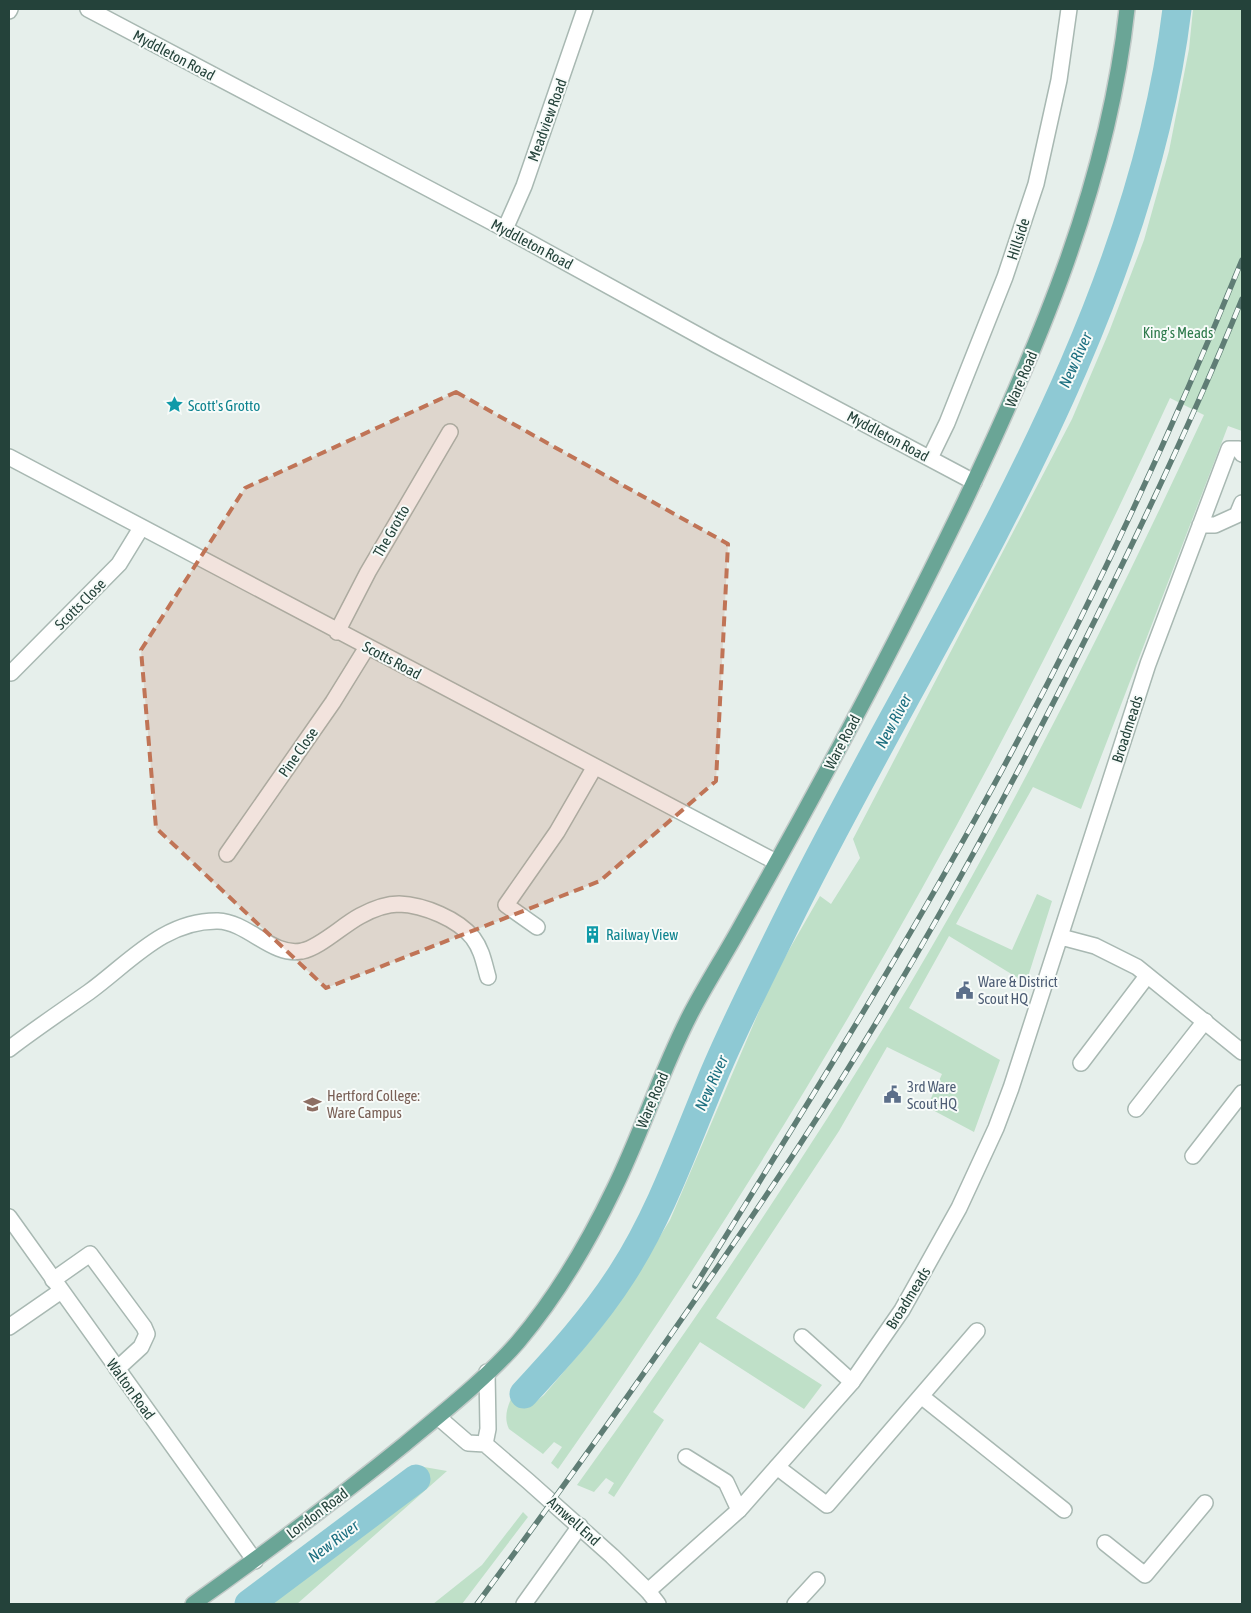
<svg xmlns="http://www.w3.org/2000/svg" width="1251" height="1613" font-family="'Asap Condensed',sans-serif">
<rect width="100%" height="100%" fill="#e6efeb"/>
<path fill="#bfe0c8" d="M 1193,9 L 1242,9 L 1242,431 L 1228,426 L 1081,809 L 1033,787 L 956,924 L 1012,950 L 1037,894 L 1052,901 L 1026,983 L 949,936 L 909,1008 L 1000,1060 L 974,1132 L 927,1107 L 942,1074 L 887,1047 L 839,1131 L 716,1318 L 822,1385 L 804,1409 L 700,1342 L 653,1412 L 664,1420 L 614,1497 L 608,1493 L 614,1483 L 606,1478 L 594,1492 L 577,1485 C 718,1289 854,1088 971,878 C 1055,726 1131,572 1204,415 L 1170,398 C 999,772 795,1132 558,1469 L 551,1463 L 562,1447 L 554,1442 L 543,1454 L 509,1429 C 502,1415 510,1400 517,1387 L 533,1404 L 544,1395 L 600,1329 L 620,1301 L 670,1220 L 774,976 L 820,896 L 831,904 L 860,858 L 853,839 L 1072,419 L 1109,332 L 1144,240 L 1169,151 L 1189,49 Z
M 424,1467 L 447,1471 L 297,1604 L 268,1604 L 421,1485 L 411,1473 Z
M 523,1512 L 528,1517 L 462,1604 L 433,1604 L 482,1565 Z"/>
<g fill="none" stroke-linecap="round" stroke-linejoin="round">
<path stroke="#8ec9d4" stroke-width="29" d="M 524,1394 C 559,1356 594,1318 622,1274 C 660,1215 683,1149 710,1084 C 732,1030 760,976 786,923 C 930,630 1137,339 1177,9
M 249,1604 L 416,1479"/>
<defs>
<path id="service" d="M 9,1049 C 35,1029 62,1011 89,992 C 129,963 164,920 218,921 C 248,922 272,957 302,951 C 319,948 343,925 360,916 C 371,910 387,904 399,904 C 424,905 458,919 473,938 C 482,950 484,963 488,977
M 1081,1063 L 1147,976
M 1136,1109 L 1205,1021
M 1193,1156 L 1242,1093
M 53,1280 L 90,1254 L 144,1327 L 147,1334 L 141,1347 L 117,1369
M 802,1337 L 852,1382
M 921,1396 L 1064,1510
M 686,1457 L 726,1482 L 739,1510
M 777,1467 L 827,1505 L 977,1331
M 1105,1543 L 1145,1575 L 1205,1503
M 795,1604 L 817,1580"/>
<path id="minor" d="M 88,9 L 505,229 L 716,345 L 974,482
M 9,11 L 10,9
M 505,229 L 524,186 L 585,9
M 9,457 L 776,862
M 930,458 L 947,423 L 1005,277 L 1036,184 L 1059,80 L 1069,9
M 1200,525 L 1215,525 L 1237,515 L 1242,503
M 337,632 L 368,572 L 450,432
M 11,673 L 119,564 L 141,528
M 227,854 L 333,702 L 367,647
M 537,927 L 506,905 L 557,832 L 594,768
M 1061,937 L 1095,946 L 1137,967 L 1242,1052
M 9,1217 L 255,1561
M 9,1327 L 61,1291
M 648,1591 L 739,1510 L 852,1382 L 902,1310 L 959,1208 L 996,1128 L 1011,1088 L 1148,664 L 1229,449 L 1239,449 L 1242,454
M 524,1604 L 580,1526"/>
<path id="tertiary" d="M 438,1417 L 468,1443 L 485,1444 L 528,1481 L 612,1556 L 648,1591 L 658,1604
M 485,1444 L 488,1429 L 487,1372"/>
<path id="primary" d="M 193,1604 C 265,1553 336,1500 405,1444 C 441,1414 488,1377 518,1342 C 557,1296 588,1243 614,1189 C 642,1132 661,1071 690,1015 C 706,984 725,955 742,924 C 820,786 895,646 964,503 C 1039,345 1108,184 1127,9"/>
</defs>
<use href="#service" stroke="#a8b8b2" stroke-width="18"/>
<use href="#minor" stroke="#a8b8b2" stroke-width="18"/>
<use href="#tertiary" stroke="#a8b8b2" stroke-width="18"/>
<use href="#primary" stroke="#c2cac8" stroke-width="18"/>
<use href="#service" stroke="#fff" stroke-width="15"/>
<use href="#minor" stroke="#fff" stroke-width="15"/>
<use href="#tertiary" stroke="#fff" stroke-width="15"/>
<use href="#primary" stroke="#6aa596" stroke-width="15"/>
<defs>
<path id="rail" d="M 695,1286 C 791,1130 889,975 978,814 C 1077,635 1165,449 1242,260
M 477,1604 C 587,1455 695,1304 797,1149 C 908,979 1006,800 1096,618 C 1148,513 1198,407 1242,299"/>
</defs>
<use href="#rail" stroke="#5f7d75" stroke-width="5.5"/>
<use href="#rail" stroke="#f7fbf9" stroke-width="4" stroke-dasharray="11" stroke-linecap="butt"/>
</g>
<path fill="#c07456" fill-opacity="0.2" stroke="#c07456" stroke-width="4" stroke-dasharray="10 6" stroke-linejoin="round" d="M 456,392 L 728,544 L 716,781 L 600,881 L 326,988 L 156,828 L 141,650 L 245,488 Z"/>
<defs>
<symbol id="sight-bare" viewBox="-9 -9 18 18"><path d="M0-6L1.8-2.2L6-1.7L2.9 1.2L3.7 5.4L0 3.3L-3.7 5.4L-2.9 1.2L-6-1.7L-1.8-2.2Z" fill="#0f9aa8" stroke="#f7fbf9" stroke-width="2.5" paint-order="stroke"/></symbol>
<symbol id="building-bare" viewBox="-9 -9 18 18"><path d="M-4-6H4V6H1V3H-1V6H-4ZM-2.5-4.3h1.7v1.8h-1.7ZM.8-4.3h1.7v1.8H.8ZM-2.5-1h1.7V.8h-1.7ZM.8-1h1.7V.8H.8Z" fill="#0f9aa8" stroke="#f7fbf9" stroke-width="2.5" paint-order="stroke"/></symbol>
<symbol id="civic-bare" viewBox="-9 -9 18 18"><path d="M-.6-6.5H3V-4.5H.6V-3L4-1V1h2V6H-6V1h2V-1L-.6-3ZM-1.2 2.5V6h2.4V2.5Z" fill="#5c6f8a" stroke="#f7fbf9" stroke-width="2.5" paint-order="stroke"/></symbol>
<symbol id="university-bare" viewBox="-9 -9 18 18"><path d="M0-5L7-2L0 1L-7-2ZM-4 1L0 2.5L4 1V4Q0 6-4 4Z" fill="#8d6e63" stroke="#f7fbf9" stroke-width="2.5" paint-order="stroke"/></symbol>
</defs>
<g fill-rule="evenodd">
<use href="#sight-bare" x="162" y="392" width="25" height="25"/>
<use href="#building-bare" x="580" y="922" width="25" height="25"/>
<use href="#civic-bare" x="952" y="978" width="25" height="25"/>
<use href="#civic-bare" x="880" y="1082" width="25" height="25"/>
<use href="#university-bare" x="300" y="1092" width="25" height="25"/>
</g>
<g text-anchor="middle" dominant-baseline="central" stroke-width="4" stroke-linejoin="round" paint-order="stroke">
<g font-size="15" fill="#24423a" stroke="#f7fbf9">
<text transform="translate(174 55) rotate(28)">Myddleton Road</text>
<text transform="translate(547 120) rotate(-70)">Meadview Road</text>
<text transform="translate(1018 239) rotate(-72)">Hillside</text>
<text transform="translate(532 244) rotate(28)">Myddleton Road</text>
<text transform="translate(1021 379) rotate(-67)">Ware Road</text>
<text transform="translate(888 436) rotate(28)">Myddleton Road</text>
<text transform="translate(391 531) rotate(-60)">The Grotto</text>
<text transform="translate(80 604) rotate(-45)">Scotts Close</text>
<text transform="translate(392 660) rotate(28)">Scotts Road</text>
<text transform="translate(1127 729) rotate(-72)">Broadmeads</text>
<text transform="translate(842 742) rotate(-62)">Ware Road</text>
<text transform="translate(298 752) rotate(-55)">Pine Close</text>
<text transform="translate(652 1100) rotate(-67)">Ware Road</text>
<text transform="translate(908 1298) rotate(-58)">Broadmeads</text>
<text transform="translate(131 1389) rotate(54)">Walton Road</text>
<text transform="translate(317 1513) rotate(-37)">London Road</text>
<text transform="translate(574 1521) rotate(42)">Amwell End</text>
</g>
<g font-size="15" fill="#2d7a4b" stroke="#f7fbf9">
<text x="1178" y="332">King's Meads</text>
</g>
<g font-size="15" fill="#0d838f" stroke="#f7fbf9" text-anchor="start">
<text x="188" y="405">Scott's Grotto</text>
<text x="606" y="934">Railway View</text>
</g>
<g font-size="15" fill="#4e5e75" stroke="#f7fbf9" text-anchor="start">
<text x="978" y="981">Ware &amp; District<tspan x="978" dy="17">Scout HQ</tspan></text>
<text x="907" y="1086">3rd Ware<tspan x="907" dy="17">Scout HQ</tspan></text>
</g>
<g font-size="15" fill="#785e54" stroke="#f7fbf9" text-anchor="start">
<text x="327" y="1095">Hertford College:<tspan x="327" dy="17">Ware Campus</tspan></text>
</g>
<g font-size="16" font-style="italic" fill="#1c6f80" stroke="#f7fbf9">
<text transform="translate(1075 360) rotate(-66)">New River</text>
<text transform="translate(893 721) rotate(-62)">New River</text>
<text transform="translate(711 1083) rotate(-66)">New River</text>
<text transform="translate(333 1541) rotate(-37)">New River</text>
</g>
</g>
<rect width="1251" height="1613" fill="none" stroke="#24423a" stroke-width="20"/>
</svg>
